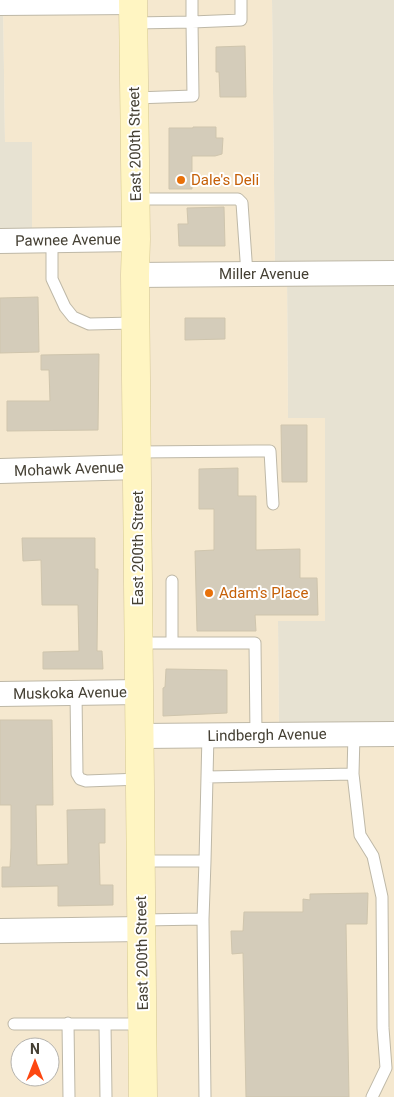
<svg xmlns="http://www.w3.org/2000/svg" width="394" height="1097" font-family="Roboto,sans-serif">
<rect width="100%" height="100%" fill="#f3efe5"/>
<path fill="#e7e2d2" d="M 0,0 L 3,0 L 5,142 L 32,142 L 32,240 L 0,241 Z
M 272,0 L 394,0 L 394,734 L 279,735 L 278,621 L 325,620 L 325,419 L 288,419 L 287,274 L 275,274 Z"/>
<path fill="#f5e8cf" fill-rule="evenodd" d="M 3,0 L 272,0 L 275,273 L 287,274 L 288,418 L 325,418 L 325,621 L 278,621 L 279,734 L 394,734 L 394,1097 L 0,1097 L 0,241 L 32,240 L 32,142 L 5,142 ZM 20,1047 L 50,1047 L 50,1077 L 20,1077 Z"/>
<path fill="#d4ccba" stroke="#cfc5ad" d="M 245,46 L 246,97 L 220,97 L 219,72 L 216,72 L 216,47 Z
M 193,127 L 216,127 L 216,138 L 223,138 L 222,154 L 215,156 L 192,156 L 192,189 L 169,189 L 169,128 L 193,128 Z
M 224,207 L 225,246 L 179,246 L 178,224 L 188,224 L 187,208 Z
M 38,297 L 39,352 L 0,353 L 0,298 Z
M 185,318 L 225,318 L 225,339 L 185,340 Z
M 99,354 L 98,430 L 7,431 L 7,401 L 50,401 L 49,370 L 41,370 L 41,355 Z
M 281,425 L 307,425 L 307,482 L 282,482 Z
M 238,468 L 238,496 L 256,496 L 256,550 L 300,549 L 300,578 L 317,578 L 318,615 L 255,615 L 256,631 L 197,631 L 195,551 L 214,550 L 214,509 L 199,509 L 199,469 Z
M 22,538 L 95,538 L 95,569 L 98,569 L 97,651 L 102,651 L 103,669 L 43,669 L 43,652 L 79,651 L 78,605 L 42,605 L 41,560 L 23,561 Z
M 166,669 L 227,670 L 227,713 L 163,716 L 163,688 L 165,687 Z
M 0,720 L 52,720 L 53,805 L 36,805 L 37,865 L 68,864 L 67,810 L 105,809 L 105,843 L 99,843 L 100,885 L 113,885 L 113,905 L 58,906 L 58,886 L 2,887 L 2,867 L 10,867 L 11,848 L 11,805 L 0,805 Z
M 368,893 L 367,924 L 346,924 L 349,1097 L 246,1097 L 243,953 L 232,954 L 231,931 L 243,931 L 244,912 L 303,912 L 303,899 L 310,900 L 310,894 Z"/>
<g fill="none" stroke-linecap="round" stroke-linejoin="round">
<defs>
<path id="lane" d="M 192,0 L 192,22 L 241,20 L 241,0
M 134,23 L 192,22 L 193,96 L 135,98
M 136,199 L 238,199 L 242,203 L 247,274
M 52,240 L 52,279 L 65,307 L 73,317 L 89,324 L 135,323
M 138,452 L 270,451 L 273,504
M 172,581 L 172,643
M 139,643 L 255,643 L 256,735
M 76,693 L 77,774 L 80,779 L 86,781 L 141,779
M 353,774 L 360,835 L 373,856 L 382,897 L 383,1028 L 386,1068 L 372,1097
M 207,777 L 353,774 L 354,734
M 141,861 L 205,861 L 203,919
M 205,861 L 208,735
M 142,920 L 203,919 L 205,1097
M 68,1023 L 69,1097
M 14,1024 L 142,1024
M 105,1024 L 106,1097"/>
<path id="street" d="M 0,3 L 133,2
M 0,241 L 136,239
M 135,275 L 394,273
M 0,471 L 138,467
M 0,694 L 140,692
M 140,736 L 394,734
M 0,931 L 142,929"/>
<path id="secondary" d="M 133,0 L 136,239 L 135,275 L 143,1097"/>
</defs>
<use href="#lane" stroke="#beb8a7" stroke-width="13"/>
<use href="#street" stroke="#beb8a7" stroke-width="26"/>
<use href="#secondary" stroke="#d4c793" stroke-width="29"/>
<use href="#lane" stroke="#fff" stroke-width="11"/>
<use href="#street" stroke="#fff" stroke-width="24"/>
<use href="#secondary" stroke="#fff5c2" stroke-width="28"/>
</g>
<g fill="#e8710a" stroke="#fff" stroke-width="2">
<circle cx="181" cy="180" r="5"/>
<circle cx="209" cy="593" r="5"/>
</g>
<g text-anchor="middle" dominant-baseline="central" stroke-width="4" stroke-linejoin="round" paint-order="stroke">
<g font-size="15" fill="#454034" stroke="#fff">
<text transform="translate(135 144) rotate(-91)">East 200th Street</text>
<text transform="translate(68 240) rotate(-1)">Pawnee Avenue</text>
<text x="264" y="274">Miller Avenue</text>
<text transform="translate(69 469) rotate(-2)">Mohawk Avenue</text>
<text transform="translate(138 548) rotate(-90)">East 200th Street</text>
<text transform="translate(70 693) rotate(-1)">Muskoka Avenue</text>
<text transform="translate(267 735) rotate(-1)">Lindbergh Avenue</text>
<text transform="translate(142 953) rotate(-91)">East 200th Street</text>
</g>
<g font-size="15" fill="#c56008" stroke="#fff" text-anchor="start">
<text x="191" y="180">Dale's Deli</text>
<text x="219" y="593">Adam's Place</text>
</g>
</g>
<g transform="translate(35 1062)"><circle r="24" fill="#ffffff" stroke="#b5b3ae"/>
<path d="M0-4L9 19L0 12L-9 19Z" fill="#fd4711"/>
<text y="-8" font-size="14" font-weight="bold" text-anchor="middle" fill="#454034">N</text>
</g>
</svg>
